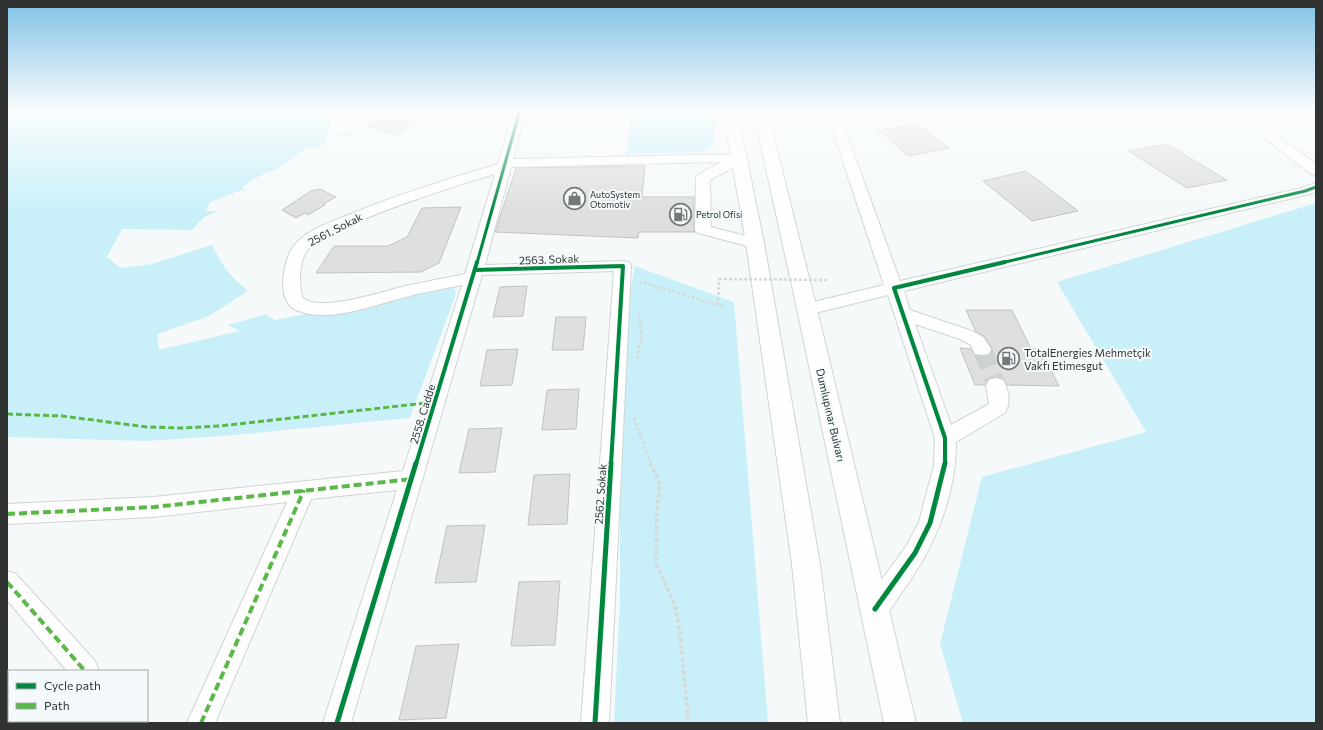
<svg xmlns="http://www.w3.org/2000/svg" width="1323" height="730" font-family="Commissioner,sans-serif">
<rect width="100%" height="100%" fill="#f5f9fa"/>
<path fill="#c9f0f8" d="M 7,110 L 318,110 L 332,118 L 325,145 L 314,149 L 306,147 L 302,151 L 276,170 L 263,174 L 242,187 L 244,189 L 210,202 L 206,211 L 218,211 L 204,217 L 192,230 L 122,229 L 107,257 L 121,268 L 152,264 L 212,245 C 223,267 229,275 248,291 L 209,316 L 157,334 L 159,350 L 239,331 L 228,325 L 266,314 L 275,320 L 454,286 L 456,294 L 410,418 L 224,436 L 145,441 L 7,437 Z
M 631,110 L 712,110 L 715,133 L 713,146 L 702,152 L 627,154 Z
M 1316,203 L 1316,723 L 963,723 L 940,644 L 982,477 L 1146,432 L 1057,282 Z
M 635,266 L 734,302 L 768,723 L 614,723 L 620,600 L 620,423 L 626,318 Z"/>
<path fill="#dedfdf" stroke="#c1c2c2" d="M 397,110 L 438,110 L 395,135 L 367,126 Z
M 918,124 L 949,148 L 908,156 L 879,130 Z
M 1167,144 L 1227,180 L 1187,188 L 1128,151 Z
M 645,166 L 642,197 L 694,197 L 694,230 L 695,232 L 639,232 L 638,238 L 495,232 L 516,168 Z
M 1026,171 L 1078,211 L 1032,221 L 983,181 Z
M 320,189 L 336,197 L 323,204 L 325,205 L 308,215 L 305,213 L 296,218 L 282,210 L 311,191 Z
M 461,207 L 439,263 L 421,272 L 316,273 L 334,246 L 388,246 L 407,237 L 422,208 Z
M 527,286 L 523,316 L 493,317 L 500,287 Z
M 966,310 L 1012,310 L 1031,349 L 1040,349 L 1059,386 L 1007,385 L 1003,379 L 996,377 L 989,379 L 985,385 L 975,385 L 960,348 L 971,349 L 975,355 L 982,356 L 990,355 L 992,348 L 984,336 L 976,332 Z
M 556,317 L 586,317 L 583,350 L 552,350 Z
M 518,349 L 512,385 L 480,386 L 487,350 Z
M 579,389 L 576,429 L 542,430 L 547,390 Z
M 502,428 L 495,472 L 459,473 L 469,429 Z
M 570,474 L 567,524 L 528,525 L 534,475 Z
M 485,525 L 476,582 L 435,583 L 447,526 Z
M 560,581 L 555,645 L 511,646 L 519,582 Z
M 459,644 L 446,718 L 399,720 L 416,646 Z"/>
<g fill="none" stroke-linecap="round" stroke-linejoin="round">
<path stroke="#ced1d2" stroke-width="19" stroke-dasharray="19 10" stroke-linecap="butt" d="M 982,349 L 996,385"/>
<defs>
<path id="minor" d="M 360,110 L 374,110 L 347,134 L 337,134 L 336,131 L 337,128 Z
M 514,110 L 526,110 L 513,159 L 740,154 L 745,155 L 747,158 L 745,161 L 710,180 L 711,227 L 761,240 L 763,243 L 761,246 L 755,248 L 698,233 L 695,230 L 696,178 L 698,175 L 721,162 L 511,167 L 485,265 L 623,261 L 629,262 L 631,266 L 609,723 L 581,723 L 614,271 L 482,275 L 351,723 L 323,723 L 397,490 L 311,499 L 215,723 L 187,723 L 287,502 L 154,517 L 7,524 L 7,504 L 154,497 L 403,471 L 462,285 C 443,289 424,292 406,297 C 374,305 327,324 296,310 C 277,302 283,268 289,254 C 292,247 298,241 304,236 C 318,226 335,220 351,214 C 399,194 448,179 498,164 ZM 495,174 L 465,274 C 445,278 425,282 405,286 C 385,291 319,313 303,298 C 298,285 299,259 309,248 C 320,236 338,230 354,223 C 400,204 447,188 495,174 Z
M 826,110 L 838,110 L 900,281 L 1301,188 L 1316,183 L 1316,192 L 1310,194 L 904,291 L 910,310 L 972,331 L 983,337 L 991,349 L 989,354 L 982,355 L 975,354 L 971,345 L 960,339 L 915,324 L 951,425 L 989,404 L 986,385 L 989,380 L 996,378 L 1003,380 C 1009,390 1011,403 1005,413 L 956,442 C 956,498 933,551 900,595 C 892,607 888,616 875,621 L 866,617 L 862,609 L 866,601 L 907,545 L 919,522 L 934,465 L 935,438 L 888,295 L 807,315 L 801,313 L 798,309 L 801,305 L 884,285 Z
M 1229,110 L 1243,110 L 1316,164 L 1316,175 L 1311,174 Z
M 7,571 L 16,574 L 95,661 L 99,671 L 67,671 L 7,600 Z
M 115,721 L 143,721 L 144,723 L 116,723 Z"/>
<path id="highway" d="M 723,110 L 737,110 L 764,243 L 820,564 L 840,723 L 808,723 L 792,564 L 746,243 Z
M 753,110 L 767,110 L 817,309 L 916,723 L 884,723 L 797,309 Z"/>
</defs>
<use href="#minor" stroke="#d1d4d4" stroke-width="2"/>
<use href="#highway" stroke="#d1d4d4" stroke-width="2"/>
<path stroke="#d7d8d8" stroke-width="2.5" stroke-dasharray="3 2" stroke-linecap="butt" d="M 641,284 L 641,282 L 725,307
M 718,305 L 719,279
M 637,358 L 642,336 L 639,314
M 634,418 L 651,464"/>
<path stroke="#d7d8d8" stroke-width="3.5" stroke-dasharray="4 2.5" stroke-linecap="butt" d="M 650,463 L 660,484 L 657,507 L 656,563 L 675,605 L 680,633 L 688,717 L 687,723"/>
<use href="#minor" fill="#fefefe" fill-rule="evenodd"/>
<use href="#highway" fill="#fefefe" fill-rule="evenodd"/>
<path stroke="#d7d8d8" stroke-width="2.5" stroke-dasharray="3 2" stroke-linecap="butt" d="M 719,279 L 827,280"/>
<path stroke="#58b947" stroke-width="3" stroke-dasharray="6 3" stroke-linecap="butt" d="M 7,414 L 62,416 L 147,427 L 181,428 L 220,426 L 435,402"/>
<path stroke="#58b947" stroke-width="4" stroke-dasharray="8 4" stroke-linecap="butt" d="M 7,514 L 154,507 L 412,479
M 7,582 L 85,671
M 129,721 L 130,723
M 201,723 L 304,490"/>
<defs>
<path id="cycleway-far2" d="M 477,263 L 520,110
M 1001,263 L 1305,191 L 1316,187"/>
<path id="cycleway-far1" d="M 475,270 L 623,266 L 611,464
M 416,464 L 477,262
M 945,464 L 945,438 L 894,288 L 1005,262"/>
<path id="cycleway" d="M 875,609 L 915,553 L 930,523 L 945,463
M 337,723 L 416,463
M 595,723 L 611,463"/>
</defs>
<use href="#cycleway-far2" stroke="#f4fafb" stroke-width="5"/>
<use href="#cycleway-far1" stroke="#f4fafb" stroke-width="6"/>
<use href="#cycleway" stroke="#f4fafb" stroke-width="8"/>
<use href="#cycleway-far2" stroke="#00873e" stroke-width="3"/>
<use href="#cycleway-far1" stroke="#00873e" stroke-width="4"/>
<use href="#cycleway" stroke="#00873e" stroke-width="5"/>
</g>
<linearGradient id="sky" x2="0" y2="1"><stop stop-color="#7fc1e6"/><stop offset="0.52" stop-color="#fafcfd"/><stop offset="1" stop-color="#fafcfd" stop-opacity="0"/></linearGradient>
<rect width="1323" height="212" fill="url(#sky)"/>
<defs>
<symbol id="shop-ring" viewBox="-11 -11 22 22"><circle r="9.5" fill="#f4fafb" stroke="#767879" stroke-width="1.5"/><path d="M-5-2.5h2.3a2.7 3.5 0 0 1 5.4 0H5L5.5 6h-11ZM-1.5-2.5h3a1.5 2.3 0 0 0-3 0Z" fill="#767879"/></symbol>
<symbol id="fuel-ring" viewBox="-11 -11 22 22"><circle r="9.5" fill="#f4fafb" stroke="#767879" stroke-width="1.5"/><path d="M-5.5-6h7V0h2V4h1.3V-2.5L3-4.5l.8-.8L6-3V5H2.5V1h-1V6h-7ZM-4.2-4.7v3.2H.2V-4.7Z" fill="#767879"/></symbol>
</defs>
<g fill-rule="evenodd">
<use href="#shop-ring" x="562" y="186" width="25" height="25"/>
<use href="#fuel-ring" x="668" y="202" width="25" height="25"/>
<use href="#fuel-ring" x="996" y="346" width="25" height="25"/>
</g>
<g text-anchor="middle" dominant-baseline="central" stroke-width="4" stroke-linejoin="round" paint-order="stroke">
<g font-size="9" fill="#313333" stroke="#f4fafb" text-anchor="start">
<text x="590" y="194">AutoSystem<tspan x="590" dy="10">Otomotiv</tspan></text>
<text x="696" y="214">Petrol Ofisi</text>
</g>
<g font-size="11" fill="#313333" stroke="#f4fafb">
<text transform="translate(335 229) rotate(-27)">2561. Sokak</text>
<text transform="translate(549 259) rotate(-2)">2563. Sokak</text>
<text transform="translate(422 414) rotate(-73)">2558. Cadde</text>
<text transform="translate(831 415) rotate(77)">Dumlupınar Bulvarı</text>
<text transform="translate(600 494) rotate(-86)">2562. Sokak</text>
</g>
<g font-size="11" fill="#313333" stroke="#f4fafb" text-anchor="start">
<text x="1024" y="352">TotalEnergies Mehmetçik<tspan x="1024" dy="13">Vakfı Etimesgut</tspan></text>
</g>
</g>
<rect width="1323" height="730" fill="none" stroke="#313333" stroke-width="16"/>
<rect x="8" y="670" width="140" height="52" fill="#f4fafb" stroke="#a6aaab"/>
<rect x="16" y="683" width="20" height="6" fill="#00873e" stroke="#a6aaab"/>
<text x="44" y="690" font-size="12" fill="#313333">Cycle path</text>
<rect x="16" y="703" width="20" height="6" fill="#58b947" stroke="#a6aaab"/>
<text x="44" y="710" font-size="12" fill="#313333">Path</text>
</svg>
